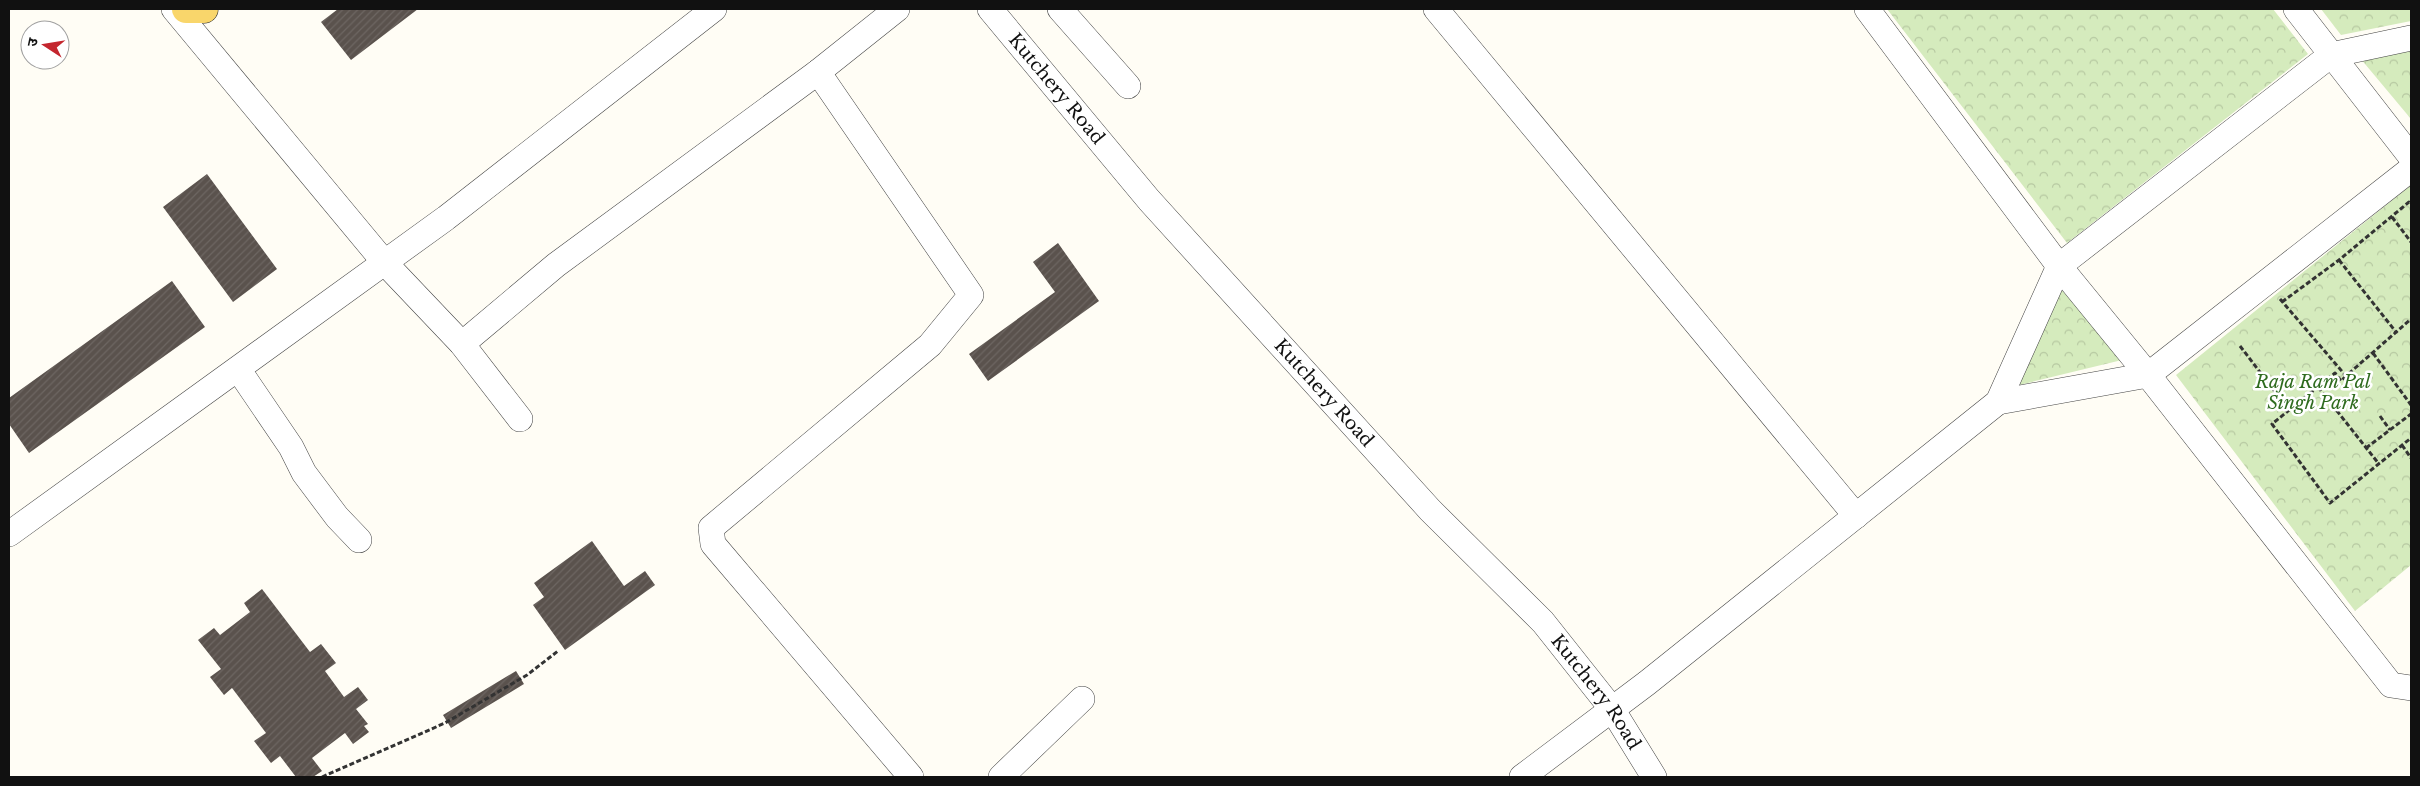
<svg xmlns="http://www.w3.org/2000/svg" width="2420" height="786" font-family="'Libre Baskerville','Noto Sans Devanagari',serif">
<defs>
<pattern id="park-crowns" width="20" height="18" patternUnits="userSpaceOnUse" patternTransform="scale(1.25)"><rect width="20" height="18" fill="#d5ebbd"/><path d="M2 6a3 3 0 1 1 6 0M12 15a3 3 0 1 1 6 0" fill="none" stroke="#b6c8a1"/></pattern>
<pattern id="building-hatch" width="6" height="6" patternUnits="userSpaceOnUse" patternTransform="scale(1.25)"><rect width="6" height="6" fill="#5a524d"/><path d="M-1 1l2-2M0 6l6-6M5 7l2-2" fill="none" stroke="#6d6662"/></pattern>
</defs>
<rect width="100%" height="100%" fill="#fffdf5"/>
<path fill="url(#park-crowns)" d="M 1887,9 L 2273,9 L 2308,54 L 2067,243 Z
M 2321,9 L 2411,9 L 2411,21 L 2341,35 Z
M 2411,45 L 2411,119 L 2360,58 Z
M 2411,185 L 2411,565 L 2355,611 L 2176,375 Z
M 2062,290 L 2122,360 L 2015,386 Z"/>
<path fill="url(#building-hatch)" d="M 338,9 L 418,9 L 351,60 L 321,22 Z
M 207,174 L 277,269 L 233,302 L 163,207 Z
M 1058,243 L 1099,301 L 988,381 L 969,354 L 1055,292 L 1033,262 Z
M 172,281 L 205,327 L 29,453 L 9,424 L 9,398 Z
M 592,541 L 624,586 L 645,571 L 655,585 L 565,650 L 533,605 L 544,597 L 534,583 Z
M 262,589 L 310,652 L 321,644 L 336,663 L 325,671 L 344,697 L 358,687 L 368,700 L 356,709 L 368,724 L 364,726 L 369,732 L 353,744 L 345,733 L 312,758 L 322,771 L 313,777 L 296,777 L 280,756 L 271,763 L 254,741 L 266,733 L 232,688 L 224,695 L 210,677 L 221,669 L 198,640 L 214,628 L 220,635 L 250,612 L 244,603 Z
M 516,671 L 524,684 L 451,728 L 443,715 Z"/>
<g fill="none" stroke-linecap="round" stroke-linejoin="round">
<defs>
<g id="minor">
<path d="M 174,9 L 385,263 L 462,344 L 520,419"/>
<path id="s1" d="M 990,9 L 1149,200 L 1430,510 L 1543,622 L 1612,709 L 1654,777"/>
<path d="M 1060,9 L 1128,86"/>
<path d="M 1436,9 L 1856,516"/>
<path d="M 1867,9 L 2059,266 L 2148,375 L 2391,685 L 2411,688"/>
<path d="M 2296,9 L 2411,157"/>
<path d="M 818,72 L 971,295 L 930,345 L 711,528 L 713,544 L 911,777"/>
<path d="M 462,344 L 556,265 L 818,72 L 897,9"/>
<path d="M 238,369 L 291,447 L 304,473 L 337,517 L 359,540"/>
<path d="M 1998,402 L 2148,375 L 2411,169"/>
<path d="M 9,534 L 446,218 L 714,9"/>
<path d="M 1001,777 L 1082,699"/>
<path d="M 1522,777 L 1647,683 L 1998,402 L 2059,266 L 2331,55 L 2411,38"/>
</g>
<path id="major" d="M 186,9 L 204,9"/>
</defs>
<use href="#minor" stroke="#444" stroke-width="26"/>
<use href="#major" stroke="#222" stroke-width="29"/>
<path stroke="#333" stroke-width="3" stroke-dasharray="5 2.5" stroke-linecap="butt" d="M 2392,217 L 2411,242
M 2339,260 L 2396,332
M 2280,299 L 2346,376 L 2411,319
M 2282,302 L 2339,260 L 2409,202 L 2411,204
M 2240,346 L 2289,410
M 2373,353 L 2411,405
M 2346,376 L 2341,381 L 2335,373 L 2272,424 L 2330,503 L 2411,438
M 2318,387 L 2379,464
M 2380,416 L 2390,430
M 2402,445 L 2411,458
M 2366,448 L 2411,414
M 322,777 L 445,723 L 527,675 L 558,651"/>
<use href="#minor" stroke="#fff" stroke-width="25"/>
<use href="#major" stroke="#f9d66b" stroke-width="28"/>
</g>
<g text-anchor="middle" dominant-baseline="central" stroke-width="5" stroke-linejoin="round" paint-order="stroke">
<g font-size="18" fill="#111" stroke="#fff">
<text stroke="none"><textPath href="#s1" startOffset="104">Kutchery Road</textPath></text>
<text stroke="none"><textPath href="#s1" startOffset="509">Kutchery Road</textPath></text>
<text stroke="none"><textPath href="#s1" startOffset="914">Kutchery Road</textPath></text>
</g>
<g font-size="18" font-style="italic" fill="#2f6b1f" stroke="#fff">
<text x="2313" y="382">Raja Ram Pal<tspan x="2313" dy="21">Singh Park</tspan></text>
</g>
</g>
<rect width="2420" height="786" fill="none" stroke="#111111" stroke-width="20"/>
<g transform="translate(45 45) rotate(282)"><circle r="24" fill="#ffffff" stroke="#a0a0a0"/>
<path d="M0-4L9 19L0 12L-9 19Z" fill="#c4262e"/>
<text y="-8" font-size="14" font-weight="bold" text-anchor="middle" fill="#111111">उ</text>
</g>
</svg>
